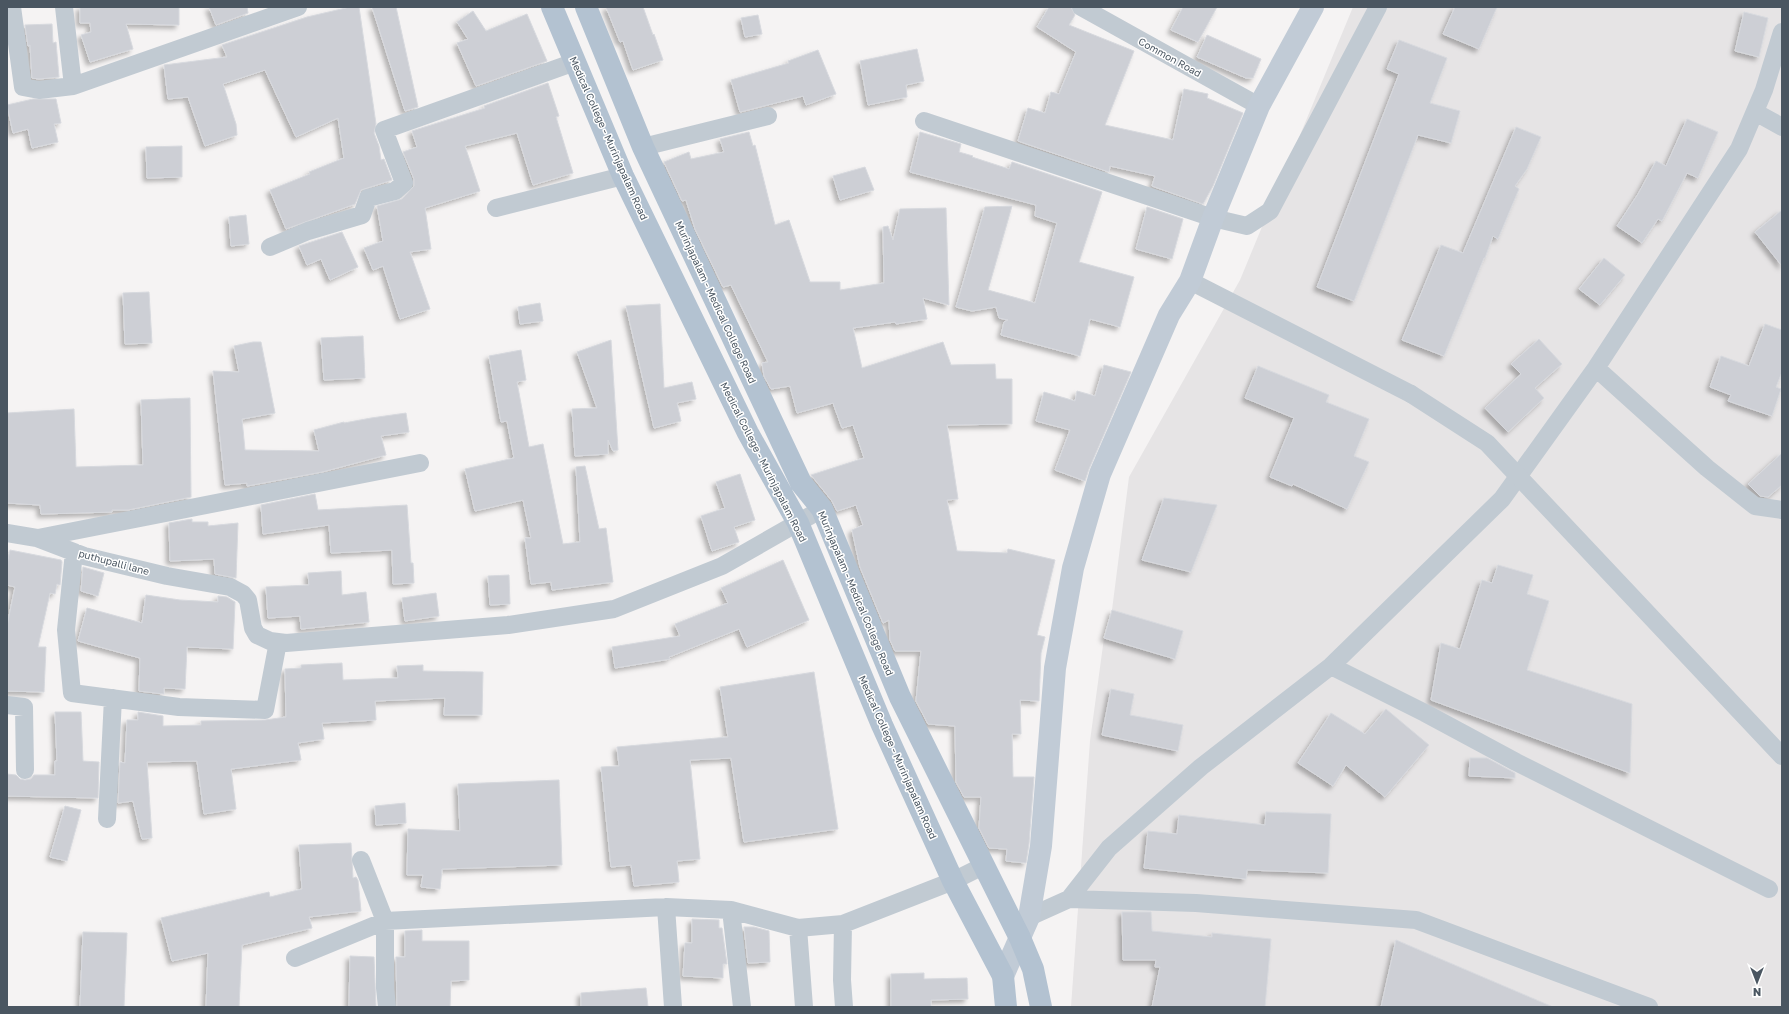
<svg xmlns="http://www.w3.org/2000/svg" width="1789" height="1014" font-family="'Golos Text',sans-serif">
<defs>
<filter id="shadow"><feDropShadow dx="-3.5" dy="3.5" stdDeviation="2" flood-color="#0004"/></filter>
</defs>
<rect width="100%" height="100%" fill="#f5f3f3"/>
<path fill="#e6e4e5" d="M 1353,7 L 1782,7 L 1782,1007 L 1071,1007 L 1090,741 L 1104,638 L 1112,610 L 1129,477 L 1240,280 Z"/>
<path fill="#cdcfd5" stroke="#d7d9de" filter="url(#shadow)" d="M 80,7 L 179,7 L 179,25 L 126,24 L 133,49 L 90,62 L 81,35 L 91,32 L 90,23 L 80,23 Z
M 209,7 L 247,7 L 248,13 L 216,25 Z
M 350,7 L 359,7 L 376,124 L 374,133 L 379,146 L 381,160 L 384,159 L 392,180 L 361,190 L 355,204 L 286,229 L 270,190 L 310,174 L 309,172 L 344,158 L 338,118 L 296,137 L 265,70 L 223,84 L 236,124 L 237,135 L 205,146 L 188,97 L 168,99 L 164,65 L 227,57 L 222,45 L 307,17 Z
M 372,7 L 396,7 L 418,107 L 405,111 Z
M 606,7 L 643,7 L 653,35 L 654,34 L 663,60 L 633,70 L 623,41 L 620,42 Z
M 1049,7 L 1071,7 L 1075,15 L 1069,25 L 1134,51 L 1105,125 L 1173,140 L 1184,89 L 1208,94 L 1207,98 L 1243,113 L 1213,186 L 1203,204 L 1152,186 L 1155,176 L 1110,166 L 1109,172 L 1018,141 L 1028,108 L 1045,113 L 1051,92 L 1059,94 L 1076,52 L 1037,27 Z
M 1183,7 L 1217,7 L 1198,42 L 1171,30 Z
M 1455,7 L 1497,7 L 1479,49 L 1443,34 Z
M 473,11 L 486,31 L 527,14 L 547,61 L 476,86 L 457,43 L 468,39 L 457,22 Z
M 1744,12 L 1768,18 L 1759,57 L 1735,51 Z
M 758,15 L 762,34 L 745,37 L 741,18 Z
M 52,24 L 53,43 L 56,42 L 59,77 L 39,79 L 32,78 L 30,45 L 28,46 L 25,25 Z
M 1207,35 L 1261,59 L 1253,78 L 1246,78 L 1197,57 Z
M 1399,40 L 1447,58 L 1430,103 L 1460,111 L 1451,143 L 1418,135 L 1354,301 L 1317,287 L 1399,74 L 1387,69 Z
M 917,49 L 924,81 L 906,85 L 907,97 L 868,105 L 860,61 Z
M 818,50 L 836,94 L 806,105 L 803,96 L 740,112 L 731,80 L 789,63 L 788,61 Z
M 548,83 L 559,116 L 556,117 L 573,173 L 533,185 L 517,133 L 465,146 L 480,191 L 425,208 L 431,249 L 410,252 L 430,309 L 400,319 L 383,266 L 373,270 L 364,248 L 383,241 L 377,206 L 402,199 L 414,186 L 414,179 L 403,152 L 417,147 L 412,131 L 485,108 L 484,106 Z
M 33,99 L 56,99 L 61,123 L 54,124 L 58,142 L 32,148 L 28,129 L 13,133 L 7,105 Z
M 1687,119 L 1718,132 L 1698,178 L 1687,173 L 1662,221 L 1658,219 L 1642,243 L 1617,226 L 1638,194 L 1656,161 L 1666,166 Z
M 1516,127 L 1541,137 L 1527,169 L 1515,186 L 1519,189 L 1498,239 L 1493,236 L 1485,258 L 1484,258 L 1444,356 L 1402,340 L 1441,245 L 1463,253 Z
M 749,132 L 753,146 L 755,145 L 775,225 L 789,220 L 810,282 L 840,282 L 840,290 L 884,283 L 883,227 L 888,226 L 893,240 L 900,209 L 946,208 L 949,305 L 923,298 L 927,319 L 896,324 L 895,322 L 853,328 L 862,368 L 943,342 L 951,365 L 995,364 L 996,379 L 1012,379 L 1012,424 L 947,425 L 958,499 L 947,500 L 957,551 L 1007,553 L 1008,549 L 1055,560 L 1037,635 L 1045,637 L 1041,653 L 1039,701 L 1020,700 L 1021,734 L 1012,734 L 1013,777 L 1034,777 L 1029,844 L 1026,863 L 1006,861 L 1007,849 L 989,848 L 979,828 L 981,797 L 964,797 L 956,782 L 955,726 L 928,724 L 916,701 L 921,651 L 895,651 L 890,640 L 889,620 L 883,623 L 860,567 L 852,530 L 863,525 L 856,505 L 837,511 L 832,501 L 811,475 L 864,458 L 853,425 L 842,428 L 833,403 L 797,413 L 790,386 L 771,389 L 764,376 L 762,363 L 768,362 L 731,285 L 723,287 L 695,229 L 686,200 L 682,201 L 664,162 L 689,152 L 691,159 L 724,152 L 720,139 Z
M 920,132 L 961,144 L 959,152 L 973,156 L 972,157 L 1009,169 L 1012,162 L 1102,192 L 1079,262 L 1134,277 L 1120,327 L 1090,319 L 1080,356 L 1001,335 L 1004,322 L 1008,320 L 999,318 L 996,307 L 972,311 L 956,307 L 985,207 L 1012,206 L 988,290 L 1035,303 L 1057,223 L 1035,216 L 1036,205 L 910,172 Z
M 182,146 L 182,177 L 147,178 L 146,147 Z
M 865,167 L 874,190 L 840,200 L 833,176 Z
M 1147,207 L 1183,219 L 1172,259 L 1136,249 Z
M 1782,210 L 1782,266 L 1755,232 Z
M 246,215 L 249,244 L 231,246 L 229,217 Z
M 342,232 L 358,267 L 330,280 L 321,259 L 307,265 L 299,246 Z
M 1604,258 L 1625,275 L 1600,305 L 1579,289 Z
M 149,292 L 152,343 L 125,344 L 123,293 Z
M 540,303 L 543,321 L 520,324 L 518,307 Z
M 660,304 L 664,388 L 692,382 L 696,399 L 677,403 L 681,421 L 654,428 L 626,306 Z
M 1765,324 L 1782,330 L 1782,372 L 1776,387 L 1781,389 L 1772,416 L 1728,401 L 1731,395 L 1710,387 L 1721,356 L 1749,366 Z
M 363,336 L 365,378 L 324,380 L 321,338 Z
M 1539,339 L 1562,364 L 1535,388 L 1544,398 L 1508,432 L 1485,408 L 1521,374 L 1511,364 Z
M 611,340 L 618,450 L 613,451 L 608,440 L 608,454 L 575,456 L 572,409 L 597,408 L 577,352 Z
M 253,342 L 261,342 L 275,413 L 242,419 L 245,450 L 319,451 L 314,430 L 344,422 L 344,423 L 371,418 L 406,413 L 409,432 L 381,436 L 386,455 L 322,472 L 247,486 L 247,483 L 225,485 L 213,371 L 239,372 L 234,346 Z
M 521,350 L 526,380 L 517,382 L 529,447 L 543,444 L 563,544 L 580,542 L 576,467 L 585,466 L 599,529 L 606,528 L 613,582 L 552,590 L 551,582 L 531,584 L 525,538 L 531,538 L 523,500 L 475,511 L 465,469 L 514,458 L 507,421 L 501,422 L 489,356 Z
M 1104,365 L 1131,372 L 1089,469 L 1085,481 L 1055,470 L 1070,430 L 1036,421 L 1044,392 L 1075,401 L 1077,391 L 1095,396 Z
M 1258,366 L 1329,395 L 1326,402 L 1369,419 L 1354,456 L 1369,462 L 1347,509 L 1293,484 L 1292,486 L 1270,477 L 1294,418 L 1245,398 Z
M 190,398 L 191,497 L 128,510 L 112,510 L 112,512 L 41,514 L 40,505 L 7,503 L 7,413 L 74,409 L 76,467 L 143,465 L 141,400 Z
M 1782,453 L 1782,485 L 1768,497 L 1760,496 L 1748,484 Z
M 740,474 L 755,520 L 734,527 L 739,542 L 712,551 L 701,516 L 725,508 L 716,482 Z
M 315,494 L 318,510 L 407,505 L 411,563 L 413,563 L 414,583 L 393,584 L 392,550 L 331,553 L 329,525 L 263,534 L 261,505 Z
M 1164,498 L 1217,505 L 1191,572 L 1142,560 Z
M 192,519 L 192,522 L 208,522 L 208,526 L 238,523 L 236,578 L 215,574 L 214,559 L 170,561 L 169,523 Z
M 10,550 L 61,560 L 62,562 L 60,585 L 57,584 L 55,594 L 50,593 L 38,647 L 46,647 L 44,692 L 7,691 L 7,626 L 15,587 L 7,585 L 7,565 Z
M 783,560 L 809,620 L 747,647 L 739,629 L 669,657 L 670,659 L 615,668 L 612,647 L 680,636 L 675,624 L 728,603 L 721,588 Z
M 1498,565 L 1533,575 L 1527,594 L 1549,601 L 1527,670 L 1632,704 L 1630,773 L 1431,700 L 1441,643 L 1460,649 L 1482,580 L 1492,583 Z
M 83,567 L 104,573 L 98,596 L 81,591 Z
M 341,571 L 342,595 L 366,592 L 369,622 L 301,629 L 300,616 L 268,618 L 266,587 L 309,585 L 308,573 Z
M 509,575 L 510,604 L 490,605 L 488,576 Z
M 436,593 L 439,616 L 405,621 L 402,598 Z
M 146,595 L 180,600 L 218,602 L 218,596 L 227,597 L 235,602 L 233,649 L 187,647 L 185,689 L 164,688 L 164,694 L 139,691 L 140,658 L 78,641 L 87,608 L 142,623 Z
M 1112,610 L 1183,631 L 1175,659 L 1104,638 Z
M 342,663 L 343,680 L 398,678 L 397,666 L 423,665 L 423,671 L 483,672 L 482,715 L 444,715 L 445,698 L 375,701 L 376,720 L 322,723 L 324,739 L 298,743 L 301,760 L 231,769 L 236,809 L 204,814 L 197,761 L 147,762 L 152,838 L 142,839 L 133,801 L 118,803 L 120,762 L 125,763 L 127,720 L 138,720 L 138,712 L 163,716 L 163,726 L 201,725 L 201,721 L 265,720 L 286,717 L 285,669 L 301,668 L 301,665 Z
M 814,672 L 838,829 L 744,842 L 731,758 L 690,760 L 700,859 L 677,861 L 679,882 L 634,886 L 631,865 L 611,867 L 601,767 L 619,766 L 617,747 L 728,737 L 720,687 Z
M 1111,689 L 1134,694 L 1130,715 L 1183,725 L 1178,751 L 1102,735 Z
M 1386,709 L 1429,745 L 1385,797 L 1346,765 L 1333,786 L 1298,763 L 1331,713 L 1365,734 Z
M 55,712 L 81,712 L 83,761 L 99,762 L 98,798 L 7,796 L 7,774 L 16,775 L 20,779 L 25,780 L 31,779 L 34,775 L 55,775 L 55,761 L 57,761 Z
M 1470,758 L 1487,758 L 1515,773 L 1515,778 L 1469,776 Z
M 559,780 L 562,865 L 442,869 L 440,889 L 421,887 L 423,875 L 407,875 L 408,829 L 460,831 L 458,784 Z
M 405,803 L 406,823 L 376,825 L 375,806 Z
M 65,806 L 81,810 L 67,861 L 50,857 Z
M 1266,812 L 1331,814 L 1328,873 L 1247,870 L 1246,879 L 1144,868 L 1148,831 L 1177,834 L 1179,815 L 1265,825 Z
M 351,843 L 353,878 L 356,877 L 358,880 L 361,911 L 309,917 L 312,928 L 242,945 L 239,1007 L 206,1007 L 208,953 L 172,961 L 161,918 L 269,892 L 270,897 L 302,889 L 299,845 Z
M 1122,912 L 1151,912 L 1152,931 L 1212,937 L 1212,933 L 1271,939 L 1265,1007 L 1152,1007 L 1160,967 L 1155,967 L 1156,960 L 1123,960 Z
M 692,919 L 719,920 L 719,928 L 722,928 L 727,964 L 723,964 L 723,978 L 683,976 L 685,943 L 692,943 Z
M 744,927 L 754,927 L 769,931 L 770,962 L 748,963 Z
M 422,930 L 422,941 L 469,941 L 469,980 L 451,981 L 450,1007 L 397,1007 L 396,957 L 405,957 L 405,931 Z
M 83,932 L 127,933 L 124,1007 L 80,1007 Z
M 1396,940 L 1553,1007 L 1381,1007 Z
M 350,956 L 374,957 L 376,1007 L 349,1007 Z
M 924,973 L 924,979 L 967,978 L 968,999 L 931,1000 L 931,1007 L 891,1007 L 891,974 Z
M 646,988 L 648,1007 L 581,1007 L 581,993 Z"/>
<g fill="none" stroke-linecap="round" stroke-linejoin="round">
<path stroke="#c1cad2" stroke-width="18" d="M 12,7 L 23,87 L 39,90 L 73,86 L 298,7
M 64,7 L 73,86
M 1081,7 L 1259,106
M 1755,112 L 1782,127
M 924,121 L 1213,218 L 1247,226 L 1270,211 L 1378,7
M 643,147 L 768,116
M 496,208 L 623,176
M 270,247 L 308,231 L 362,215 L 368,198 L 395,191 L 404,183 L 384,130 L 575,62
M 1190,281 L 1411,394
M 1596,368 L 1707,468 L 1755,506 L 1782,510
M 7,533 L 37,538 L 84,556 L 167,576 L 230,587 L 243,594 L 248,600 L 253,628 L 257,635 L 270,641 L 286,643 L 508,625 L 614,609 L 722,566 L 822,509
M 38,538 L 420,463
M 74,552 L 66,630 L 72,693 L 179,707 L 265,710 L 278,642
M 1331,666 L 1425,713 L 1516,762 L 1769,889
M 7,705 L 24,707 L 25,770
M 107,819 L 113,698
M 361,860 L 385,921 L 385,988 L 387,1007
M 1069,899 L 1109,848 L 1201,767 L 1331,666 L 1502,499 L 1596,368 L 1739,149 L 1764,90 L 1782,32
M 731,910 L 742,1007
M 1029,917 L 1069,899 L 1196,903 L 1416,920 L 1649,1007
M 843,924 L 842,980 L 844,1007
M 798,928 L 804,1007
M 295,958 L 385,921 L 666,907
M 673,1007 L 666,907 L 731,910 L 798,928 L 843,924 L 953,881 L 983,866"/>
<path stroke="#c1cbd6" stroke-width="22" d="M 1003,976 L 1029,917 L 1041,846 L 1055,668 L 1073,568 L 1100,474 L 1169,315 L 1190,281 L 1213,218 L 1259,106 L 1313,7"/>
<path stroke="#b3c2d1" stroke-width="22" d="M 552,7 L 623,176 L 748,433 L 798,523 L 882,725 L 953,881 L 1003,976 L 1006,1007
M 586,7 L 643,147 L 801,483 L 822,509 L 900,697 L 1020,938 L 1033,969 L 1041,1007"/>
<path stroke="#c1cad2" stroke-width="18" d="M 1411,394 L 1487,443 L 1782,756"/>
</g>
<g text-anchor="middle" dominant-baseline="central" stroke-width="3" stroke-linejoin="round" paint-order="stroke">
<g font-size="10" fill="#4a5661" stroke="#fff">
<text transform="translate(1170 57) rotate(29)">Common Road</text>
<text transform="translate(609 138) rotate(66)">Medical College - Murinjapalam Road</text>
<text transform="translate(716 302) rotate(65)">Murinjapalam - Medical College Road</text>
<text transform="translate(764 462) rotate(63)">Medical College - Murinjapalam Road</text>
<text transform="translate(114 562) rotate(15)">puthupalli lane</text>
<text transform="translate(856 593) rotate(67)">Murinjapalam - Medical College Road</text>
<text transform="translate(898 757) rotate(66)">Medical College - Murinjapalam Road</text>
</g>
</g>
<rect width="1789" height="1014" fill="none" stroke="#4a5661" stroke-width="16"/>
<g transform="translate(1757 982) rotate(180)" stroke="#ffffff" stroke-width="3" paint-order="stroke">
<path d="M0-3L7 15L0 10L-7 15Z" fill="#4a5661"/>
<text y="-6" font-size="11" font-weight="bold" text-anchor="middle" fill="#4a5661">N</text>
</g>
</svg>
